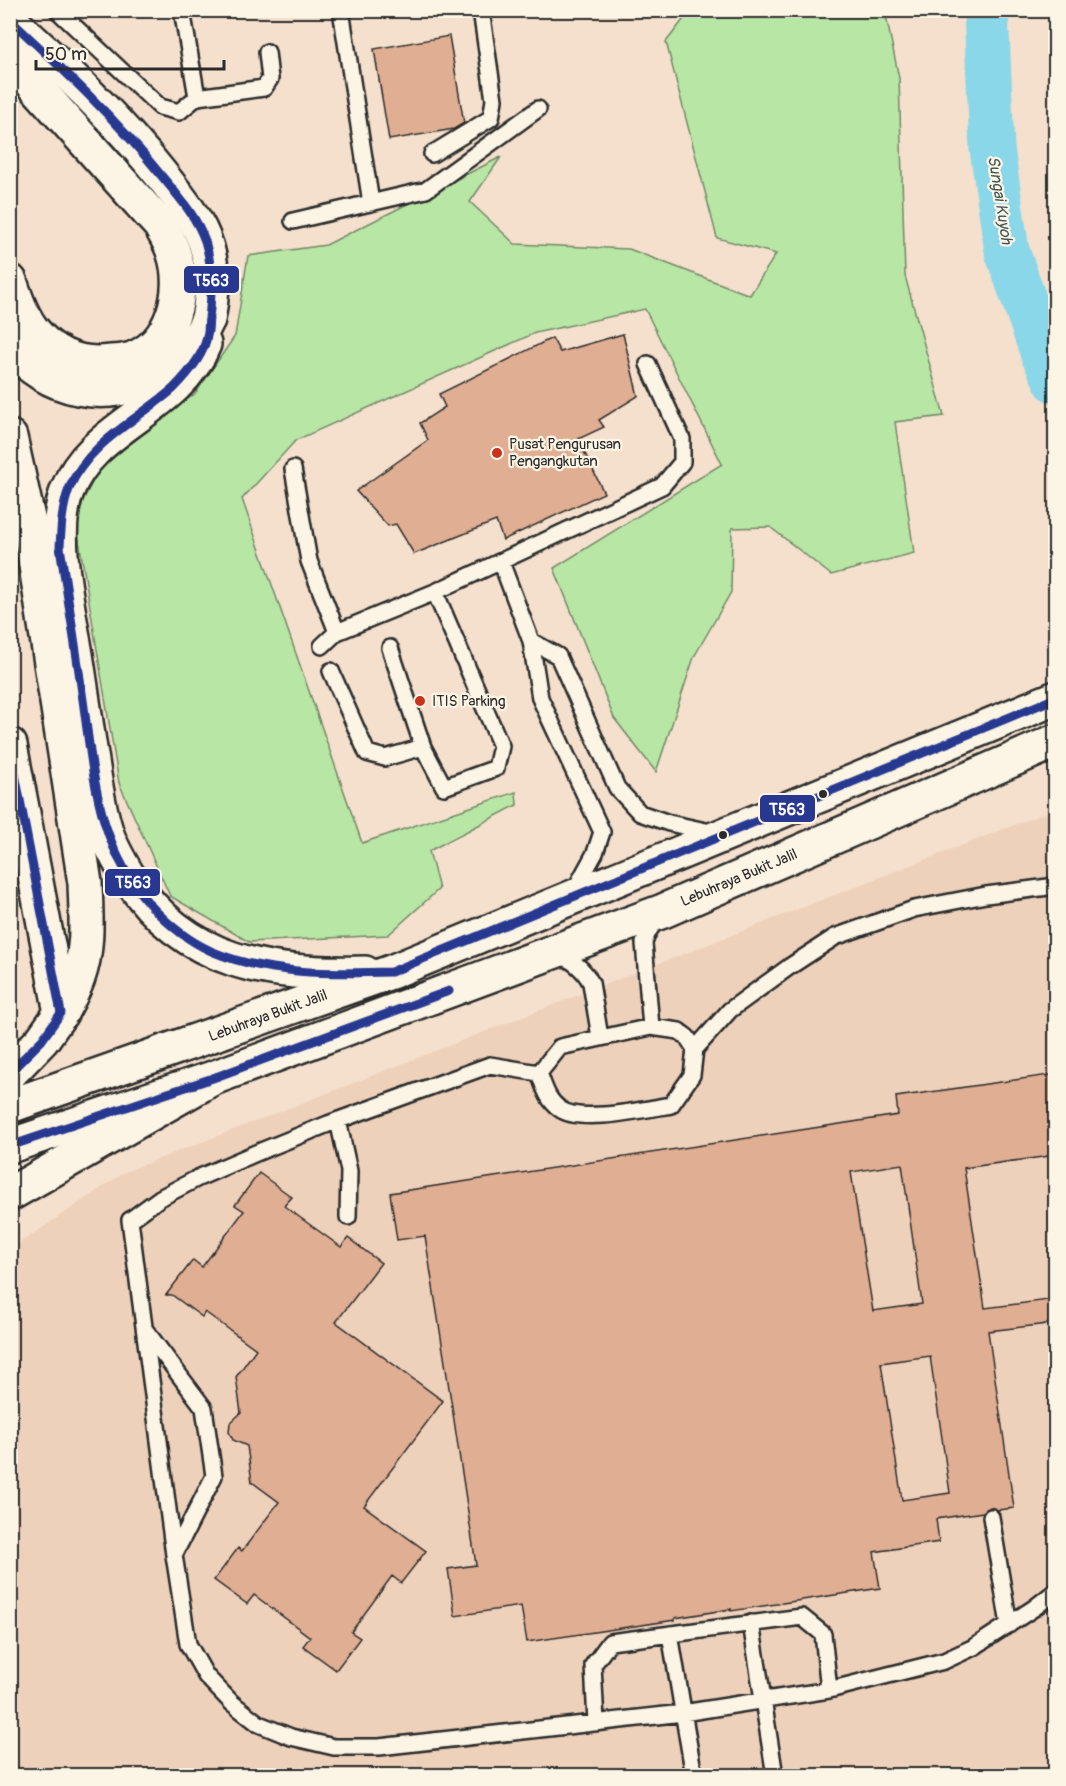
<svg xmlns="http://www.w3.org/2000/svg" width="1066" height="1786" font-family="Pangolin,sans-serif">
<rect width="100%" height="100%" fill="#f4e0cc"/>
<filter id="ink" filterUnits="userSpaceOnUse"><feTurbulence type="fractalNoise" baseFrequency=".0167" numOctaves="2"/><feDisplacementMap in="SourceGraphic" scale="12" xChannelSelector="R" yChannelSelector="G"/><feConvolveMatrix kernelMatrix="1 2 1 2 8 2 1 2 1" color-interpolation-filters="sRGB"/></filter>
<g filter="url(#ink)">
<path fill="#eed1bb" d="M 1055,809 L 1055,1775 L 11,1776 L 11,1249 L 125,1172 Z"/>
<path fill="#b8e6a5" stroke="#728868" stroke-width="1.5" d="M 690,11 L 885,11 L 899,78 L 905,276 L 944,416 L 895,422 L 914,553 L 831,575 L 770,527 L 732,528 L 731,592 L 694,657 L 656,772 L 614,718 L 554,568 L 722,464 L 645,309 L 535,333 L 296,440 L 242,499 L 362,843 L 516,792 L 517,805 L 429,851 L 439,889 L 388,935 L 249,942 L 170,896 L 119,783 L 75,516 L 105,458 L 195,394 L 235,336 L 248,256 L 326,245 L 501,157 L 470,202 L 515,244 L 629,249 L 750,295 L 776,254 L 717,238 L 666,42 Z"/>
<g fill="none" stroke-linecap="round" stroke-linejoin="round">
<path stroke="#89d7e8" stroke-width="45" d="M 986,10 L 992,149 L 1007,251 L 1043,354 L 1056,381"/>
</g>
<path fill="#e0ae92" stroke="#2b2b2b" stroke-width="1.5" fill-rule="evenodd" d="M 449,36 L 464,123 L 454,129 L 389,140 L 374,49 Z
M 623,334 L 638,396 L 599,420 L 604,427 L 578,439 L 604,493 L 503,540 L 496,521 L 414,554 L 396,524 L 388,526 L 356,491 L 428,440 L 420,423 L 445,407 L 439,394 L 552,338 L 560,352 Z
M 1056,1074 L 1056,1155 L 964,1168 L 985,1308 L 1056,1299 L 1056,1323 L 988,1331 L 1014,1508 L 998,1510 L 990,1507 L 983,1512 L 936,1519 L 939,1542 L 874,1552 L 880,1588 L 731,1611 L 731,1609 L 675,1618 L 675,1620 L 527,1642 L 521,1606 L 455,1616 L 448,1569 L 476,1565 L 452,1407 L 425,1236 L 397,1240 L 390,1193 L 898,1115 L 896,1097 ZM 902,1164 L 922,1304 L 873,1311 L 851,1172 ZM 930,1356 L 950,1493 L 902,1500 L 881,1363 Z
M 259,1173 L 292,1197 L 284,1206 L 341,1247 L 348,1238 L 381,1263 L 336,1322 L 443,1401 L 364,1506 L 426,1551 L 401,1583 L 392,1576 L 351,1632 L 360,1638 L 336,1670 L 303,1646 L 310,1637 L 254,1595 L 247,1604 L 214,1580 L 238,1548 L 242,1551 L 279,1502 L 252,1482 L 247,1446 L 233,1440 L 229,1432 L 230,1423 L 241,1413 L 236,1377 L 256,1349 L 205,1312 L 202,1317 L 172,1295 L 166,1295 L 193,1260 L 202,1267 L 244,1211 L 235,1205 Z"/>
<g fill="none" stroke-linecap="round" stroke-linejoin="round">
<defs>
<path id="service" d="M 57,10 L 160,107 L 179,112 L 197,97 L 264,88 L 270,79 L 267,52
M 182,10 L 197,97
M 341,10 L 371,203
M 432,154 L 491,118 L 494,100 L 481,10
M 293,221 L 426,190 L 538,109
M 293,469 L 309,561 L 337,632
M 501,562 L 531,641 L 540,698 L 602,832 L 595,853 L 573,893
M 531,641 L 558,656 L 617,788 L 640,813 L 669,823 L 715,833
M 322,646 L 337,632 L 435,592 L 662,486 L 682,462 L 682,439 L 648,364
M 390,648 L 423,747 L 444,787 L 496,768 L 501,746 L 435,592
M 331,671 L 367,753 L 385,758 L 423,747
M 556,955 C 571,958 584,969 591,983 L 600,1037
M 651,1027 L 679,1031 L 687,1037 L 695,1049 L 692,1075 L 671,1105 C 645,1109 580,1124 560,1109 C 547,1100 544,1086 539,1073 L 560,1047 Z
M 651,1027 L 644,943 L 648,932 L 658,918
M 695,1049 L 730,1010 L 789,967 L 835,937 L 914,909 L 986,895 L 1056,886
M 539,1073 L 490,1065 L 328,1124 L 256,1153 L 198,1178 L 160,1198 L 130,1220 L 174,1555 L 188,1644 L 206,1676 L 232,1703 L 259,1724 L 291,1737 L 334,1747 L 379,1747 L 683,1713 L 829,1690 L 944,1661 L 974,1647 L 1034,1608 L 1056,1591
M 338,1120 L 349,1171 L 348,1217
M 146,1331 L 204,1408 L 214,1476 L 174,1555
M 991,1517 L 1009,1625
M 751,1623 L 775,1776
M 670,1634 L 694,1776
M 596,1722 L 593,1665 L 610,1642 L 802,1617 L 823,1634 L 829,1690"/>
<path id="tertiary" d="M 10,20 C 64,69 118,120 163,177 C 176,194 191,211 200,230 C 214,258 214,289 208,319"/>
<path id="trunk" d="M 204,344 C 178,410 92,425 67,491 C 50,536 70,614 77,661 C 82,692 86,724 91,755 C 95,780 98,806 106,831 C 111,848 121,864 130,879 C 186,964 271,976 365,973
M 10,745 L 61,1013 L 42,1040 L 10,1073
M 10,1106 L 391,972 L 1056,698
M 10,1146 L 213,1078 L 663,911 L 1056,741"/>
<path id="motorway" d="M 10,58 L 160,225 C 165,234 171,243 174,254 C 186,291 173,344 132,359 C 125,361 117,362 110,362 C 81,366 55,356 36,334 C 23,320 16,299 10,281
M 10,345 C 46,392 109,404 160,374 C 170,368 182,361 189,351 C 197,342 203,330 208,319
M 10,437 L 30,527 L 85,883 C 86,915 89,948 78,978 C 74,990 67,1002 61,1013
M 10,1194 L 213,1078"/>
</defs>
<use href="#service" stroke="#2b2b2b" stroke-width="20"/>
<use href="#tertiary" stroke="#2b2b2b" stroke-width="38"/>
<use href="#trunk" stroke="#2b2b2b" stroke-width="38"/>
<use href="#motorway" stroke="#2b2b2b" stroke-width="38"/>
<use href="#service" stroke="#fcf5e5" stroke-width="15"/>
<use href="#tertiary" stroke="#fcf5e5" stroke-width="33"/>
<use href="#trunk" stroke="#fcf5e5" stroke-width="33"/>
<use href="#motorway" stroke="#fcf5e5" stroke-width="33"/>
<defs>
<path id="bus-1" d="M 10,20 C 63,69 115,118 160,174 C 177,195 196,215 205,241 C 213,267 212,292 209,318 C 208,324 209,330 207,336 C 204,356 187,375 173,389 C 137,420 88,443 69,489 C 62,507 61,528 60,547 C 68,598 76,649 83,700 C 94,777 97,848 153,908 C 170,926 189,941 211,951 C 267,975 331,974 391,972 L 1056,698
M 10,748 L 61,1013 L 42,1040 L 10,1072
M 10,1146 L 213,1078 L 449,991"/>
</defs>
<use href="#bus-1" stroke="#fcf5e5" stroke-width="14"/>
<use href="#bus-1" stroke="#283890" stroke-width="9"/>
</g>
</g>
<g fill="#c8321e" stroke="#fcf5e5" stroke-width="2">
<circle cx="497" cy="453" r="6"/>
<circle cx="420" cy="701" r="6"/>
</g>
<g fill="#2b2b2b" stroke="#fcf5e5" stroke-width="2">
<circle cx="823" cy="794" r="5"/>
<circle cx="723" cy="835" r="5"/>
</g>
<g text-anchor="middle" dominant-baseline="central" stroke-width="4.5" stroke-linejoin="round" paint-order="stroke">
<g font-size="15" fill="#2b2b2b" stroke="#fcf5e5" text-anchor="start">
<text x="509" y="444">Pusat Pengurusan<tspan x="509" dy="17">Pengangkutan</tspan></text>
<text x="432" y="701">ITIS Parking</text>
</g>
<g font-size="15" fill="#2b2b2b" stroke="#fcf5e5">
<text transform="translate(739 878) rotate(-23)">Lebuhraya Bukit Jalil</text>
<text transform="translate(268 1016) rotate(-20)">Lebuhraya Bukit Jalil</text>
</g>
<g font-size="16" font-style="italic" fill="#42565a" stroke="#fcf5e5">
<text transform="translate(1000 200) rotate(81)">Sungai Kuyoh</text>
</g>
</g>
<g stroke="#fcf5e5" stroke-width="2">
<rect x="183" y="265" width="57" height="29" rx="6" fill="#283890"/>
<rect x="759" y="794" width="57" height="29" rx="6" fill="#283890"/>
<rect x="104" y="868" width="57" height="29" rx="6" fill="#283890"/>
</g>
<g font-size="16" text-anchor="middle" font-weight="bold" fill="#fff">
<text x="211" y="286">T563</text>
<text x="787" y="815">T563</text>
<text x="133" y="888">T563</text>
</g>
<rect width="1066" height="1786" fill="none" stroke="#fcf5e5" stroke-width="36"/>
<rect x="18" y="18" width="1030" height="1750" fill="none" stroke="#2b2b2b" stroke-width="2" filter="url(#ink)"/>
<path d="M36 60v9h188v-9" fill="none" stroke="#2b2b2b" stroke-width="3"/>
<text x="45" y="60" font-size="18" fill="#2b2b2b" stroke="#fcf5e5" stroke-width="4.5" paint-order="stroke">50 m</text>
</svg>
